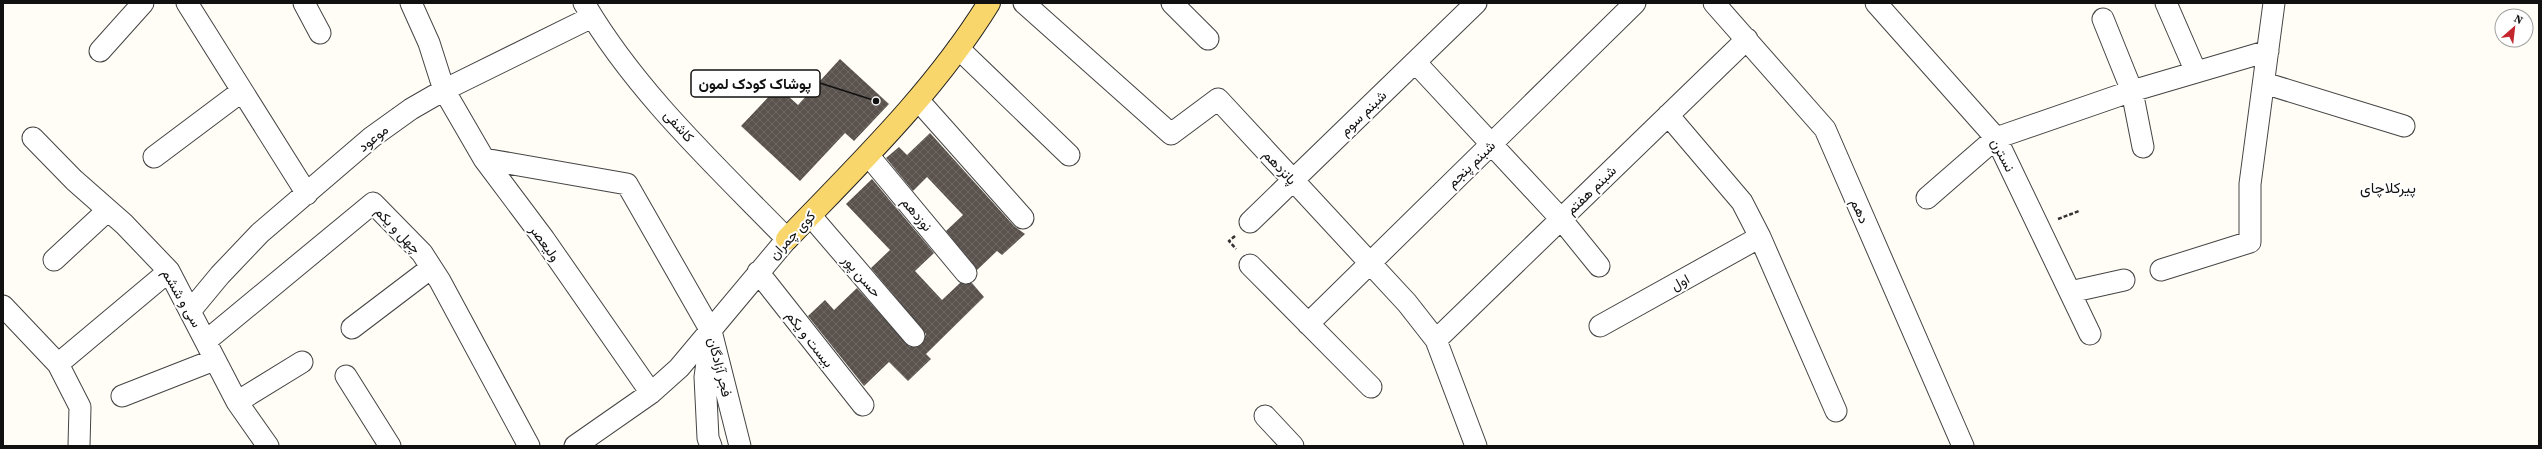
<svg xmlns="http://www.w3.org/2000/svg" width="2542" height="449" font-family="'Source Serif 4',Vazirmatn,serif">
<defs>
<pattern id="building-cross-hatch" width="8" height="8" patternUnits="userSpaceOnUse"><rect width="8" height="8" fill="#5a524d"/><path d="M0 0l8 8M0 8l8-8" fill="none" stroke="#6d6662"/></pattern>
</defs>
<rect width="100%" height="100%" fill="#fffdf5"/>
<path fill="url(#building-cross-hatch)" d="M 840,59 L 889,104 L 854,141 L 845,133 L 800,181 L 741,126 L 778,87 L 798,105 Z
M 930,133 L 1014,226 L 1025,234 L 1002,255 L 997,251 L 977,270 L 946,231 L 963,215 L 927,177 L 913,191 L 886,158 L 899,147 L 907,155 Z
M 872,179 L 934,253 L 915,271 L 942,300 L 960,283 L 972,283 L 984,297 L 926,354 L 931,359 L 908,381 L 889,362 L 864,386 L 808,316 L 825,300 L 834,310 L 857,288 L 910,347 L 921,345 L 926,334 L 871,268 L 890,250 L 846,204 Z"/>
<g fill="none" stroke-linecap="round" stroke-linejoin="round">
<defs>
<path id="minor" d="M 187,3 L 307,194
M 304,3 L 320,33
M 411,3 L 429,43 L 444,90 L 484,159 L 544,239 L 651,393
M 1024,3 L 1171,134 L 1218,99 L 1407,303 L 1436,340 L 1476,446
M 1172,3 L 1208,39
M 1714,3 L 1825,129 L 1963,446
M 1876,3 L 1996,138 L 2090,334
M 2166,3 L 2196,72
M 2103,19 L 2132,91 L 2143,147
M 958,48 L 1069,155
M 100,51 L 143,3
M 1416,63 L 1561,219 L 1599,266
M 2264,83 L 2404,126
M 918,100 L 1023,218
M 1668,115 L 1742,202 L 1760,237 L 1836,411
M 33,138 L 74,180 L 124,224 L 169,271 L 237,402 L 268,446
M 868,155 L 966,273
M 154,157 L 242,91
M 484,159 L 627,184 L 711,331 L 740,446
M 1927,198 L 1996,138 L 2132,91 L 2268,51
M 810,215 L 914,336
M 1250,222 L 1476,3
M 54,260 L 108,210
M 1250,265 L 1371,387
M 2161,270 L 2250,242 L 2250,184 L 2274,3
M 758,272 L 863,405
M 2070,292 L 2124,280
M 3,306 L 58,364 L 80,407 L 79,446
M 191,310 L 220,275 L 260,233 L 372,137 L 411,109 L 444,90 L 592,17
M 1308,324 L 1635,3
M 1600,326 L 1760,237
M 352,328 L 431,268
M 1436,340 L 1747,39
M 206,341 L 373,203 L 422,253 L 440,281 L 529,446
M 710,341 L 705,377 L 708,438 L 711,446
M 58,364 L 169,271
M 346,376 L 390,446
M 122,396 L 214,360
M 237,402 L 302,362
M 1265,416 L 1293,446
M 575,446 L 651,393 L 679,368 L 787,239 C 715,165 636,92 584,3"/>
<path id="major" d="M 787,239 C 859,164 934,92 989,3"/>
</defs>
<use href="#minor" stroke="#444" stroke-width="23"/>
<use href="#major" stroke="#222" stroke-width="24"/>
<path stroke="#333" stroke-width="2.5" stroke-dasharray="4 2" stroke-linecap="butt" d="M 2058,219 L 2079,211
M 1235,236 L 1229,241 L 1236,249"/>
<use href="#minor" stroke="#fff" stroke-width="21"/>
<use href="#major" stroke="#f9d66b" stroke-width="22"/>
</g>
<g text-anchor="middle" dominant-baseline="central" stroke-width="4" stroke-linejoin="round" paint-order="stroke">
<g font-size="14" fill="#111" stroke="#fff">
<text transform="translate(1363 113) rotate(-44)">شبنم سوم</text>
<text transform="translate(679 126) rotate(48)">کاشفی</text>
<text transform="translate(373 138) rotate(-39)">موعود</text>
<text transform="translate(2003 155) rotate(62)">نسترن</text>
<text transform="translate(1471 164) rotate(-44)">شبنم پنجم</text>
<text transform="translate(1280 167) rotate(47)">پانزدهم</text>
<text transform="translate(1591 190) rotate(-44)">شبنم هفتم</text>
<text transform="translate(1860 211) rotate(66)">دهم</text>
<text transform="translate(917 214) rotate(50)">نوزدهم</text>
<text transform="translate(398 230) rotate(46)">چهل و یکم</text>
<text transform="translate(792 235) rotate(-47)">کوی چمران</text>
<text transform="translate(545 243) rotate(54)">ولیعصر</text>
<text transform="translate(862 276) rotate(49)">حسن پور</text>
<text transform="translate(1680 282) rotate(-29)">اول</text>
<text transform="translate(182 298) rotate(60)">سی و ششم</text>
<text transform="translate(810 339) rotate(52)">بیست و یکم</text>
<text transform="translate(720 367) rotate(76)">فجر آزادگان</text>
</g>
<g font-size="15" fill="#111" stroke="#fff">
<text x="2388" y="187">پیرکلاچای</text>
</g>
</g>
<path fill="none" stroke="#111" stroke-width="1.5" d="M876 101L820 83"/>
<circle fill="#111" stroke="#fff" stroke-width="1.5" cx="876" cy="101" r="4"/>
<rect fill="#fff" stroke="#111" stroke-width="1.5" x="691" y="70" width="129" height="27" rx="4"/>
<g font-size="15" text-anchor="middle" font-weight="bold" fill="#111">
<text x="755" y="89">پوشاک کودک لمون</text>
</g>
<rect width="2542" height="449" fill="none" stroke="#111111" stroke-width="8"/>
<g transform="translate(2514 28) rotate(28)"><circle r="19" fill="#ffffff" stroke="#a0a0a0"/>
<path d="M0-3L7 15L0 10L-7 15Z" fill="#c4262e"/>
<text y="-6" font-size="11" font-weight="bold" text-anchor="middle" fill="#111111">N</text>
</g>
</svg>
